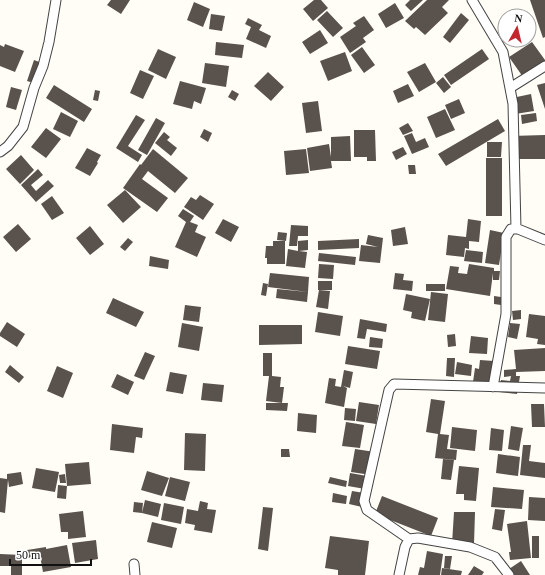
<svg xmlns="http://www.w3.org/2000/svg" width="545" height="575" font-family="Georgia,serif">
<rect width="100%" height="100%" fill="#fffdf5"/>
<path fill="#5a524d" d="M 111,0 L 130,0 L 121,14 L 107,5 Z
M 314,0 L 321,0 L 328,8 L 313,21 L 303,9 Z
M 410,0 L 423,0 L 411,11 L 405,5 Z
M 427,0 L 449,0 L 442,7 L 448,13 L 425,35 L 416,27 L 414,29 L 405,21 Z
M 530,0 L 545,0 L 545,37 L 543,38 Z
M 194,2 L 210,9 L 203,27 L 187,20 Z
M 395,3 L 404,18 L 386,28 L 378,14 Z
M 327,11 L 343,28 L 333,37 L 317,20 Z
M 461,13 L 469,20 L 450,43 L 443,37 Z
M 211,14 L 225,16 L 222,31 L 209,29 Z
M 364,16 L 374,30 L 363,38 L 366,42 L 350,53 L 340,37 L 356,26 L 353,23 Z
M 248,18 L 262,25 L 259,30 L 271,36 L 266,48 L 246,39 L 251,27 L 245,24 Z
M 320,30 L 328,43 L 310,54 L 302,42 Z
M 216,42 L 244,45 L 242,58 L 215,55 Z
M 532,42 L 545,60 L 545,62 L 523,77 L 509,57 Z
M 5,44 L 24,51 L 15,72 L 0,66 L 0,45 L 4,47 Z
M 362,47 L 375,65 L 364,73 L 351,55 Z
M 158,49 L 176,57 L 166,79 L 148,70 Z
M 482,49 L 489,59 L 451,85 L 444,75 Z
M 345,52 L 352,71 L 328,81 L 320,61 Z
M 34,60 L 42,63 L 34,83 L 27,81 Z
M 205,63 L 229,66 L 226,87 L 202,83 Z
M 425,63 L 436,82 L 419,92 L 407,72 Z
M 140,70 L 154,76 L 143,99 L 130,93 Z
M 268,72 L 284,87 L 271,101 L 254,86 Z
M 443,77 L 451,87 L 444,93 L 436,83 Z
M 180,81 L 206,88 L 201,104 L 194,101 L 192,109 L 173,104 Z
M 545,83 L 545,109 L 537,85 Z
M 408,84 L 414,96 L 398,103 L 393,91 Z
M 54,85 L 92,109 L 84,122 L 46,98 Z
M 11,87 L 22,90 L 16,110 L 6,107 Z
M 95,90 L 100,91 L 98,101 L 93,100 Z
M 232,90 L 239,94 L 235,101 L 228,97 Z
M 531,94 L 534,111 L 515,114 L 512,98 Z
M 459,99 L 465,113 L 451,119 L 445,105 Z
M 318,101 L 322,131 L 306,133 L 302,103 Z
M 445,109 L 455,130 L 436,138 L 427,117 Z
M 61,112 L 78,121 L 70,137 L 53,129 Z
M 536,113 L 537,121 L 522,124 L 521,115 Z
M 136,115 L 145,120 L 128,146 L 142,155 L 138,162 L 116,148 Z
M 156,118 L 165,123 L 147,155 L 138,150 Z
M 498,119 L 505,131 L 446,166 L 438,154 Z
M 408,123 L 413,131 L 403,135 L 399,128 Z
M 46,128 L 61,139 L 46,158 L 31,147 Z
M 204,129 L 212,133 L 208,142 L 200,137 Z
M 354,130 L 375,130 L 376,161 L 367,161 L 367,157 L 354,157 Z
M 164,132 L 170,137 L 167,140 L 177,148 L 171,156 L 155,143 Z
M 412,133 L 416,142 L 425,138 L 429,147 L 412,154 L 404,136 Z
M 545,135 L 545,159 L 512,159 L 511,136 Z
M 350,136 L 351,161 L 331,161 L 332,168 L 310,171 L 307,148 L 329,144 L 331,157 L 331,137 Z
M 487,142 L 502,142 L 501,157 L 487,157 Z
M 403,147 L 407,154 L 396,160 L 392,152 Z
M 87,148 L 101,155 L 97,162 L 98,163 L 90,176 L 75,168 Z
M 153,149 L 188,178 L 175,193 L 148,171 L 142,179 L 168,198 L 157,212 L 123,188 L 140,164 L 141,165 Z
M 306,149 L 309,173 L 286,175 L 284,151 Z
M 21,155 L 34,170 L 20,184 L 6,169 Z
M 486,158 L 502,158 L 502,216 L 486,216 Z
M 408,165 L 415,165 L 416,174 L 409,174 Z
M 38,169 L 43,175 L 31,185 L 36,191 L 48,180 L 54,186 L 36,202 L 21,185 Z
M 125,190 L 141,207 L 123,223 L 107,205 Z
M 200,195 L 214,204 L 203,220 L 184,207 L 191,197 L 196,200 Z
M 52,196 L 64,213 L 52,220 L 41,204 Z
M 183,209 L 194,216 L 190,222 L 198,225 L 195,232 L 206,237 L 197,257 L 175,247 L 186,222 L 178,216 Z
M 223,219 L 239,227 L 231,242 L 215,233 Z
M 468,219 L 481,221 L 479,242 L 469,241 L 469,249 L 465,248 L 464,257 L 446,255 L 448,235 L 466,237 Z
M 18,224 L 31,239 L 16,252 L 3,237 Z
M 291,225 L 308,226 L 308,236 L 298,236 L 297,246 L 289,246 Z
M 90,226 L 104,244 L 90,255 L 76,238 Z
M 405,227 L 408,244 L 393,246 L 391,230 Z
M 490,230 L 504,233 L 499,265 L 485,263 Z
M 278,232 L 287,233 L 286,241 L 277,240 Z
M 368,235 L 383,238 L 380,263 L 359,261 L 361,245 L 378,247 L 366,244 Z
M 128,238 L 133,242 L 125,251 L 120,247 Z
M 359,239 L 359,248 L 318,250 L 318,241 Z
M 308,240 L 308,250 L 299,251 L 307,252 L 305,268 L 286,266 L 288,249 L 298,251 L 298,241 Z
M 273,241 L 285,241 L 285,264 L 267,264 L 267,258 L 265,258 L 266,246 L 273,246 Z
M 466,250 L 483,252 L 482,263 L 464,261 Z
M 319,253 L 356,257 L 355,265 L 318,261 Z
M 150,256 L 169,260 L 168,269 L 149,266 Z
M 319,264 L 334,265 L 333,279 L 318,278 Z
M 469,264 L 494,268 L 494,271 L 500,271 L 499,280 L 493,280 L 493,273 L 490,296 L 446,289 L 450,266 L 459,267 L 458,273 L 467,274 Z
M 270,273 L 309,277 L 308,292 L 268,287 Z
M 395,273 L 404,274 L 403,280 L 413,281 L 412,291 L 393,289 Z
M 318,281 L 332,281 L 332,290 L 319,290 L 330,291 L 328,309 L 316,307 L 319,290 L 318,290 Z
M 263,283 L 268,284 L 266,296 L 261,295 Z
M 426,284 L 445,284 L 445,291 L 426,291 Z
M 277,289 L 308,292 L 307,302 L 276,298 Z
M 431,292 L 448,294 L 445,322 L 428,320 Z
M 406,294 L 430,299 L 425,321 L 411,318 L 412,312 L 403,310 Z
M 494,296 L 501,297 L 501,305 L 494,304 Z
M 113,298 L 144,312 L 136,327 L 106,313 Z
M 185,305 L 201,307 L 199,322 L 183,320 Z
M 521,310 L 521,319 L 513,320 L 512,311 Z
M 318,312 L 343,316 L 340,336 L 315,332 Z
M 529,314 L 545,316 L 545,345 L 537,344 L 538,339 L 526,337 Z
M 360,319 L 387,324 L 386,332 L 367,329 L 365,339 L 357,338 Z
M 7,322 L 25,334 L 17,347 L 0,336 L 0,333 Z
M 182,323 L 203,327 L 199,351 L 178,347 Z
M 510,323 L 520,324 L 517,339 L 508,337 Z
M 259,325 L 302,325 L 302,344 L 259,345 Z
M 455,334 L 456,346 L 448,347 L 447,335 Z
M 471,336 L 488,338 L 487,354 L 469,353 Z
M 370,337 L 383,339 L 382,348 L 369,347 Z
M 348,346 L 380,351 L 377,369 L 345,364 Z
M 545,348 L 545,371 L 516,372 L 516,376 L 520,376 L 517,394 L 499,392 L 501,380 L 510,381 L 511,376 L 504,377 L 504,370 L 516,369 L 514,350 Z
M 145,352 L 155,356 L 144,380 L 134,376 Z
M 263,353 L 272,353 L 272,376 L 281,377 L 280,387 L 284,387 L 282,403 L 266,401 L 269,376 L 263,376 Z
M 447,358 L 455,358 L 454,377 L 446,376 Z
M 480,360 L 494,361 L 490,391 L 472,389 L 475,368 L 479,369 Z
M 457,362 L 472,365 L 471,376 L 455,374 Z
M 10,365 L 24,377 L 19,383 L 5,372 Z
M 57,366 L 73,373 L 63,398 L 47,391 Z
M 344,370 L 353,372 L 350,388 L 343,386 L 347,388 L 344,407 L 325,403 L 329,378 L 336,379 L 335,386 L 341,387 Z
M 170,372 L 187,375 L 183,394 L 166,391 Z
M 117,374 L 134,382 L 128,395 L 111,387 Z
M 203,383 L 224,385 L 222,402 L 201,400 Z
M 431,399 L 445,401 L 440,434 L 449,435 L 447,449 L 457,450 L 456,460 L 435,458 L 438,434 L 426,432 Z
M 359,402 L 379,405 L 376,424 L 356,421 Z
M 266,403 L 288,403 L 287,411 L 266,410 Z
M 531,404 L 544,404 L 545,427 L 532,427 Z
M 345,408 L 356,409 L 355,421 L 344,420 Z
M 298,413 L 317,415 L 316,433 L 297,431 Z
M 346,422 L 364,425 L 360,448 L 342,446 Z
M 112,424 L 143,428 L 142,438 L 136,437 L 134,453 L 110,450 Z
M 511,426 L 523,428 L 519,451 L 508,449 Z
M 452,427 L 477,430 L 475,451 L 450,448 Z
M 491,428 L 504,430 L 502,451 L 489,450 Z
M 185,433 L 206,434 L 205,471 L 184,470 Z
M 523,445 L 531,445 L 529,461 L 545,463 L 545,478 L 520,475 Z
M 281,449 L 289,449 L 290,457 L 281,457 Z
M 355,449 L 375,452 L 371,475 L 351,472 Z
M 498,454 L 520,457 L 518,476 L 496,473 Z
M 443,459 L 454,460 L 451,480 L 441,479 Z
M 89,462 L 91,484 L 67,486 L 66,499 L 57,498 L 58,485 L 67,486 L 65,464 Z
M 459,466 L 479,468 L 476,501 L 464,500 L 464,494 L 456,494 Z
M 36,468 L 59,472 L 55,492 L 32,488 Z
M 147,471 L 169,478 L 162,496 L 141,490 Z
M 21,472 L 23,484 L 9,487 L 8,480 L 5,513 L 0,512 L 0,478 L 7,479 L 7,474 Z
M 350,473 L 367,476 L 365,489 L 348,486 Z
M 65,474 L 66,483 L 60,483 L 59,475 Z
M 170,477 L 190,482 L 185,501 L 165,496 Z
M 330,477 L 347,481 L 346,487 L 328,483 Z
M 493,487 L 524,490 L 522,509 L 491,507 Z
M 352,491 L 364,493 L 362,507 L 349,504 Z
M 333,493 L 347,496 L 346,504 L 332,502 Z
M 382,496 L 438,518 L 431,536 L 375,514 Z
M 529,497 L 545,498 L 545,521 L 528,520 Z
M 145,500 L 161,504 L 158,517 L 142,513 Z
M 200,501 L 208,503 L 207,509 L 216,510 L 212,533 L 194,530 L 195,525 L 185,523 L 187,509 L 198,511 Z
M 134,502 L 143,503 L 142,513 L 133,512 Z
M 164,503 L 184,507 L 181,524 L 161,520 Z
M 263,507 L 273,508 L 268,551 L 258,549 Z
M 495,509 L 505,510 L 502,531 L 492,529 Z
M 83,511 L 86,537 L 68,539 L 68,532 L 61,532 L 59,514 Z
M 454,512 L 475,512 L 474,544 L 452,544 Z
M 527,521 L 531,558 L 510,560 L 509,552 L 511,552 L 507,524 Z
M 152,522 L 177,528 L 172,548 L 147,542 Z
M 330,536 L 369,541 L 365,575 L 338,575 L 338,570 L 325,568 Z
M 532,536 L 539,536 L 539,558 L 532,558 Z
M 96,540 L 98,559 L 75,563 L 72,543 Z
M 67,545 L 71,567 L 43,572 L 40,556 L 22,559 L 22,575 L 11,575 L 11,566 L 0,566 L 0,554 L 22,555 L 21,551 L 46,547 L 46,549 Z
M 427,551 L 443,554 L 440,575 L 418,575 L 420,567 L 424,568 Z
M 445,556 L 452,556 L 450,569 L 444,568 Z
M 521,561 L 530,575 L 512,575 L 509,569 Z
M 474,566 L 484,572 L 482,575 L 468,575 Z
M 442,568 L 462,571 L 461,575 L 441,575 Z"/>
<g fill="none" stroke-linecap="round" stroke-linejoin="round">
<defs>
<path id="minor" d="M 472,0 L 503,52 L 513,104 L 516,229
M 510,88 L 545,66
M 0,152 L 8,146 L 23,127 L 34,88 L 43,66 L 49,42 L 56,0
M 493,387 L 506,314 L 506,237 L 511,229 L 518,229 L 545,240
M 409,539 L 367,510 L 364,501 L 389,390 L 394,384 L 545,388
M 134,564 L 135,575
M 399,575 L 405,547 L 409,539 L 418,538 L 470,547 L 495,557 L 509,575"/>
</defs>
<use href="#minor" stroke="#444" stroke-width="11"/>
<use href="#minor" stroke="#fff" stroke-width="9"/>
</g>
<g transform="translate(517 28) rotate(8)"><circle r="19" fill="#ffffff" stroke="#a0a0a0"/>
<path d="M0-3L7 15L0 10L-7 15Z" fill="#c4262e"/>
<text y="-6" font-size="11" font-weight="bold" text-anchor="middle" fill="#111111">N</text>
</g>
<path d="M10 559v6h81v-6" fill="none" stroke="#111111" stroke-width="2"/>
<text x="16" y="559" font-size="12" fill="#111111" stroke="#ffffff" stroke-width="3" paint-order="stroke">50 m</text>
</svg>
